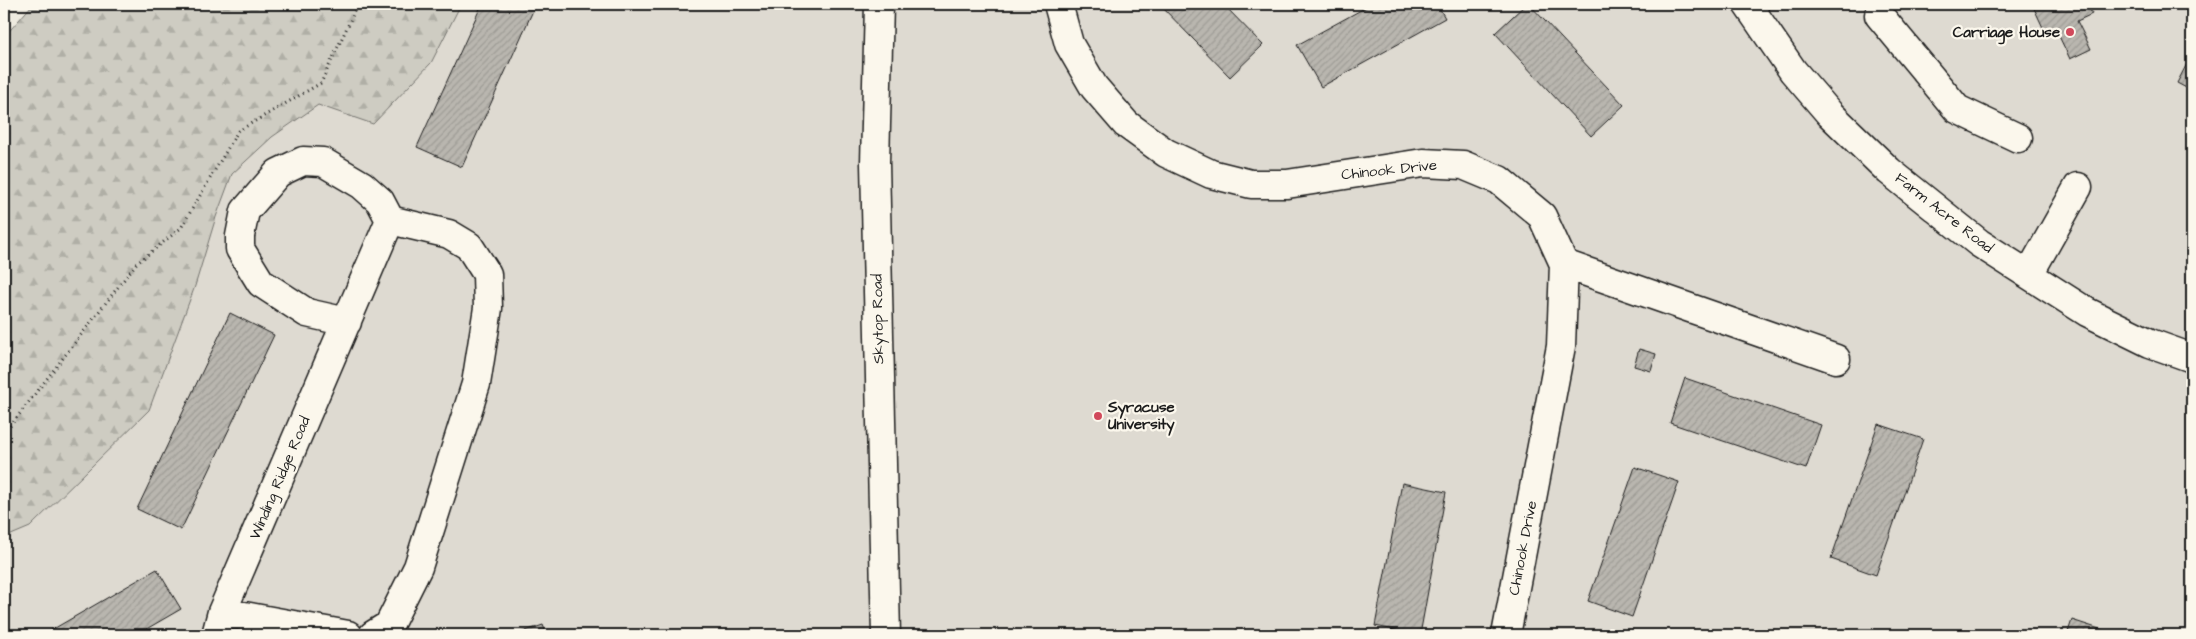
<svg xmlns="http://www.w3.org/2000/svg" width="2196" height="639" font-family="'Architects Daughter',sans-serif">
<defs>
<pattern id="forest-firs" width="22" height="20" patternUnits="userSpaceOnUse" patternTransform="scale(1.25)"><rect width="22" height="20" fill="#ceccc2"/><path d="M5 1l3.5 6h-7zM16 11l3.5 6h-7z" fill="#b0afa6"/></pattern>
<pattern id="building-hatch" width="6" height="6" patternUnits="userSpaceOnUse" patternTransform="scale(1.25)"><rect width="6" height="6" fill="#b9b6af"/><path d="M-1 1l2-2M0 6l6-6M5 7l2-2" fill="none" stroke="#9e9c96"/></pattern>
</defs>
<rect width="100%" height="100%" fill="#eeeadf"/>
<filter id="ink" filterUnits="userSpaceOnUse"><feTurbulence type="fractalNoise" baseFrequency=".02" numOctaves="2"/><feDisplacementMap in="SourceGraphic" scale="10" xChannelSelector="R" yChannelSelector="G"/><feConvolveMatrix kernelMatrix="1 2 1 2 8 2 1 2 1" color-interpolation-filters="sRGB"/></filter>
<g filter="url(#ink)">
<path fill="#dedad1" d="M 167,4 L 2192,4 L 2192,635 L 4,635 L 4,198 Z"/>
<path fill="url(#forest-firs)" stroke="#75746f" d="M 33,4 L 461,4 L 431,63 L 373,124 L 318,105 L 272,137 L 232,174 L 216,217 L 195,286 L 149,410 L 30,527 L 4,538 L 4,37 Z"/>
<path fill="url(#building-hatch)" stroke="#1c1c1c" d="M 482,4 L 536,4 L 462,167 L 417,147 Z
M 1159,4 L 1223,4 L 1263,45 L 1230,77 Z
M 1372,4 L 1437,4 L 1445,18 L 1321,87 L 1297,45 Z
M 1526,4 L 1529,4 L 1624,105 L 1591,136 L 1495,33 Z
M 2032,4 L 2087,4 L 2092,14 L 2077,21 L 2091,49 L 2070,59 L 2056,30 L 2046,34 Z
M 2192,54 L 2192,91 L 2177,83 Z
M 230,313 L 274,335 L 181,530 L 137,509 Z
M 1639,349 L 1656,354 L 1651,371 L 1634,366 Z
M 1685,378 L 1821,425 L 1806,469 L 1670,423 Z
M 1878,424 L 1923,439 L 1876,575 L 1831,559 Z
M 1635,467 L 1679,482 L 1632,617 L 1588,601 Z
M 1402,483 L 1446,492 L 1420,635 L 1375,626 Z
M 157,569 L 181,609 L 136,635 L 43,635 Z
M 2072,620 L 2118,635 L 2067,635 Z
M 543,625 L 547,635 L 514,635 Z"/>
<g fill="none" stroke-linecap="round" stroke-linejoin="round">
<defs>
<path id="minor" d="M 879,4 L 875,163 L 886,635
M 1058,4 L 1069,44 L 1094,87 L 1126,124 L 1166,153 L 1211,174 L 1251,184 L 1287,184 L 1423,163 L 1463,165 L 1499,180 L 1542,216 L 1564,264 L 1561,346 L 1506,635
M 1747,4 L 1793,71 L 1830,114 L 1889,171 L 1979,243 L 2087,312 L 2150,343 L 2192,358
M 1879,15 L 1957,109 L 2018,138
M 1564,264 L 1836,359
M 2029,274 L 2078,187
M 222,612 L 348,635
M 216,635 L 222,612 L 390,220 L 380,201 L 362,185 L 323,162 L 303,161 L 278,173 L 245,211 L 240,236 L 240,249 L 261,283 L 307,313 L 347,322
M 373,635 L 389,625 L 418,567 L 476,384 L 488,308 L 487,274 L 469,246 L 449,234 L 390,220"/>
</defs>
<use href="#minor" stroke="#1c1c1c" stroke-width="31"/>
<path stroke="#1c1c1c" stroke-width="3" stroke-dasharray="1 4" stroke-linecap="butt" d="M 4,434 L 136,264 L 181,228 L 238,131 L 321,83 L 358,4"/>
<use href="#minor" stroke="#fbf7ec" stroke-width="28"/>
</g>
</g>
<g fill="#d1495b" stroke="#fbf7ec" stroke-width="2">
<circle cx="2070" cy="32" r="5"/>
<circle cx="1098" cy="416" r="5"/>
</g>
<g text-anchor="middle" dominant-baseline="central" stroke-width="4.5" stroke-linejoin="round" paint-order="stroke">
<g font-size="15" font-weight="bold" fill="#1c1c1c" stroke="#fbf7ec" text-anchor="end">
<text x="2060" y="32">Carriage House</text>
<text x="1108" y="407" text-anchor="start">Syracuse<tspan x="1108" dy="17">University</tspan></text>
</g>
<g font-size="15" fill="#1c1c1c" stroke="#fbf7ec">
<text transform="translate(1389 170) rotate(-6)">Chinook Drive</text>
<text transform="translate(1944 213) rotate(38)">Farm Acre Road</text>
<text transform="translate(878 319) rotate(-91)">Skytop Road</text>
<text transform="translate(280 478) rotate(-67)">Winding Ridge Road</text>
<text transform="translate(1523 548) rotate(-79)">Chinook Drive</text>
</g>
</g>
<rect width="2196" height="639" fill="none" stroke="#fbf7ec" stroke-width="20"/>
<rect x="10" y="10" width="2176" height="619" fill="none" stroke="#1c1c1c" stroke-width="2" filter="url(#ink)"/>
</svg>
